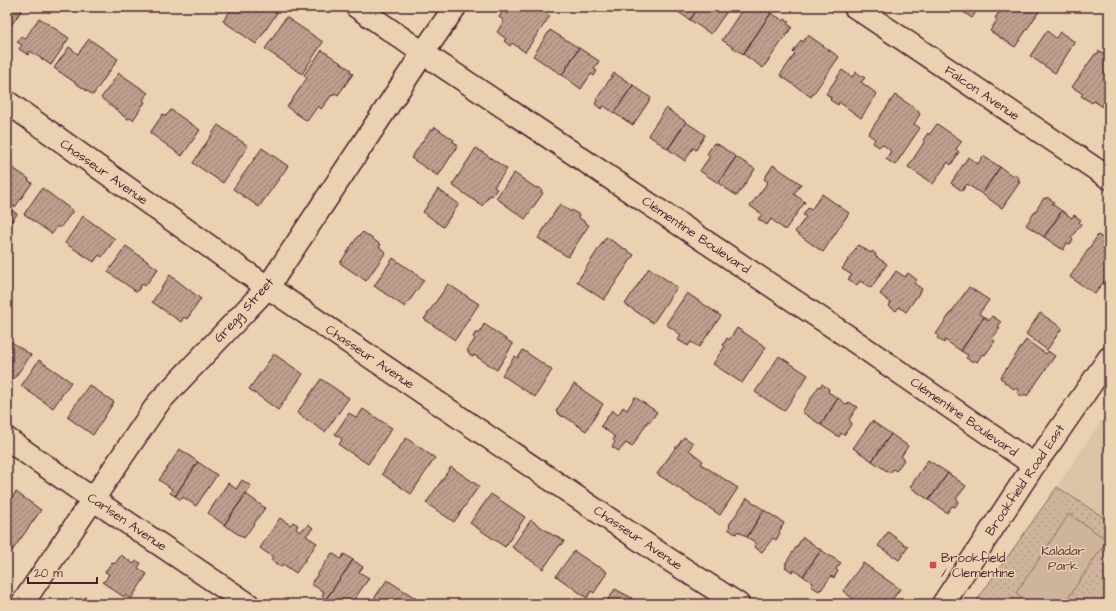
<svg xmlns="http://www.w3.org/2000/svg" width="1116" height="611" font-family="'Architects Daughter',sans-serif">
<defs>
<pattern id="park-dots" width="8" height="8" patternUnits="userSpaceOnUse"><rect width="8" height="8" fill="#cfb49c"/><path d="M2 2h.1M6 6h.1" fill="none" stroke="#b39a87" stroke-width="1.8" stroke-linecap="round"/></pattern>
<pattern id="building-hatch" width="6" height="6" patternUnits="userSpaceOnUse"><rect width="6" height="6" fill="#bd9f8d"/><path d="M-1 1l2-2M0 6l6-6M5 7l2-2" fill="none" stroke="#9c8173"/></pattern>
</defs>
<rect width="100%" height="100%" fill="#ead1b2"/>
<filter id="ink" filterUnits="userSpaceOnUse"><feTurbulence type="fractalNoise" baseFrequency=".025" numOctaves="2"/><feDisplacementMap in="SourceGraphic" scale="8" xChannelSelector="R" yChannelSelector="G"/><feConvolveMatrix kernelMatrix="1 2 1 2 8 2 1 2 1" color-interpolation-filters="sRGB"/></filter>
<g filter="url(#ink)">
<path fill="#dcc2a7" d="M 1109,409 L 1109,521 L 1057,487 Z"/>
<path fill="url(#park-dots)" stroke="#8c6a64" d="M 1057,487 L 1109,521 L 1109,604 L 977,604 L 975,603 Z"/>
<path fill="#cfb49c" stroke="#8c6a64" d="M 1069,514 L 1107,540 L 1064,604 L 1032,604 L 1016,593 Z"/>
<path fill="url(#building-hatch)" stroke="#4a1f2b" d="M 7,7 L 18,7 L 22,10 L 7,31 Z
M 233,7 L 267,7 L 277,13 L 256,44 L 223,21 Z
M 513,7 L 536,7 L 550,16 L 525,52 L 512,43 L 510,46 L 504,41 L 506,39 L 497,32 L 504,21 L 499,17 L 503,11 L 508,14 Z
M 671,7 L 699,7 L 690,20 Z
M 699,7 L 730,7 L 711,34 L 690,20 Z
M 744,7 L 762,7 L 771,13 L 743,54 L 722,40 Z
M 956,7 L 979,7 L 972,18 Z
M 1006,7 L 1042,7 L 1015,47 L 990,31 L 997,20 L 995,18 L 999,12 L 1001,13 Z
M 771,13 L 784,21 L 785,19 L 789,22 L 787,24 L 792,27 L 763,68 L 743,54 Z
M 286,17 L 323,42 L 302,74 L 265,49 Z
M 39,18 L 69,38 L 51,65 L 30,51 L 28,55 L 19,49 L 22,45 L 17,42 L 21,36 L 25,39 Z
M 550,30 L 579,48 L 562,75 L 533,56 Z
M 1047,31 L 1056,38 L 1060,32 L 1075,42 L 1055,73 L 1030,56 Z
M 808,35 L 839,57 L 811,97 L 780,75 L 795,54 L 793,52 L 801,40 L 803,42 Z
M 89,39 L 118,59 L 93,95 L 54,68 L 69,47 L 78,54 Z
M 579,48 L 599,61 L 594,69 L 597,71 L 594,76 L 591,74 L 581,89 L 562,75 Z
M 322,50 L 351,70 L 350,72 L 353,74 L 338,95 L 335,93 L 333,96 L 332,95 L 321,109 L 318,106 L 307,121 L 287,107 L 307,78 L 304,75 Z
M 1099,51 L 1109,58 L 1109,99 L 1103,107 L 1094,101 L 1092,103 L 1081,96 L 1083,94 L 1072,87 L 1095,54 L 1097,54 Z
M 842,70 L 852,77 L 856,72 L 865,78 L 861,82 L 877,94 L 861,118 L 839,102 L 838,105 L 830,100 L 831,97 L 826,94 Z
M 119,73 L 148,93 L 143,100 L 145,102 L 133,120 L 130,118 L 128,119 L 122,115 L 122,114 L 101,98 Z
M 614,73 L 633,85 L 614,113 L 604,106 L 601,109 L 595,104 L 597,101 L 596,100 Z
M 633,85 L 651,98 L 633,125 L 614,113 Z
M 895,95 L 919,111 L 918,112 L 920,114 L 914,124 L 920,128 L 895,165 L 886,159 L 891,151 L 882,144 L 879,147 L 873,143 L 875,139 L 868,134 Z
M 666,108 L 686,122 L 668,149 L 648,135 Z
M 171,110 L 200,130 L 182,156 L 150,133 L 163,114 L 166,116 Z
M 686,122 L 705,135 L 696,150 L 693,148 L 685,161 L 668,149 Z
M 937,124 L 962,141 L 956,149 L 959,152 L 951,165 L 948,162 L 933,184 L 908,167 L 925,141 L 923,140 L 928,133 L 929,135 Z
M 218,125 L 248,146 L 223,183 L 193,163 Z
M 435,127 L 454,140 L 453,142 L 457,144 L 457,147 L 438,176 L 411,158 L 431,129 L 433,130 Z
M 714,143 L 717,145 L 718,144 L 736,157 L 718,183 L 700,171 L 710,156 L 707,154 Z
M 262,148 L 288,166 L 259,207 L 233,189 Z
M 476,148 L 507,169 L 494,187 L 497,189 L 492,196 L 490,195 L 482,206 L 452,185 Z
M 983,156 L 1000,167 L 982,194 L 967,184 L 962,191 L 951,183 L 968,157 L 978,164 Z
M 736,157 L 755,169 L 737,196 L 718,183 Z
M 7,164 L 29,179 L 28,180 L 32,183 L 15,207 L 7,202 Z
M 773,165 L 801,184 L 794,194 L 805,202 L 785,230 L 771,219 L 767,225 L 758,219 L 762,214 L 750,206 L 768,182 L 764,179 Z
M 1000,167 L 1013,176 L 1014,174 L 1019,178 L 1018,181 L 1020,182 L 1002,208 L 982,194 Z
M 514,173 L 536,188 L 537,187 L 542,190 L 541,192 L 543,193 L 525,219 L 496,198 Z
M 42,188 L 73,211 L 60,228 L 58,226 L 52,234 L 24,214 Z
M 438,189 L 459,204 L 443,227 L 423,212 Z
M 822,194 L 849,213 L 823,252 L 795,232 L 806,217 L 803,215 L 808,208 L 811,210 Z
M 1047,197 L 1054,202 L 1052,204 L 1062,211 L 1044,237 L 1026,225 L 1044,198 L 1046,199 Z
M 560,204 L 571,212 L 572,210 L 579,215 L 578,217 L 589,225 L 568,257 L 538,238 Z
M 7,207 L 17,214 L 7,228 Z
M 1062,211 L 1072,218 L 1074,215 L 1081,220 L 1079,222 L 1081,224 L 1071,238 L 1073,240 L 1070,244 L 1067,243 L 1063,250 L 1044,237 Z
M 83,216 L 115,239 L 102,257 L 99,255 L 94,262 L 65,243 Z
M 363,232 L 381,245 L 379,247 L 386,252 L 366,281 L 340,263 L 358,236 L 359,236 Z
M 1098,235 L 1109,242 L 1109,274 L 1095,294 L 1070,277 Z
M 606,237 L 634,255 L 604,300 L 577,282 Z
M 858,245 L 871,253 L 872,251 L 876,254 L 875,256 L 887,264 L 871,288 L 860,281 L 857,285 L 848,279 L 852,275 L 842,269 Z
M 126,246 L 158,269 L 145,286 L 142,284 L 137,292 L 108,272 Z
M 393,258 L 424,280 L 405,307 L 374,286 Z
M 649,268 L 677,287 L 653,323 L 625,304 Z
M 896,271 L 905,277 L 908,273 L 917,280 L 914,283 L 922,289 L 906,312 L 899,307 L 896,311 L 889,306 L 891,303 L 880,294 Z
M 170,275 L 201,299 L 187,319 L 184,317 L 181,322 L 152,302 Z
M 448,284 L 479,304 L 455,340 L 424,319 Z
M 969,287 L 989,300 L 979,314 L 984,317 L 961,351 L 945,340 L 944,343 L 937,338 L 939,336 L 936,334 Z
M 687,293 L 721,316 L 699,347 L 691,342 L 688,346 L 678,340 L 681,335 L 666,324 Z
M 1040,313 L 1062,328 L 1047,350 L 1026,334 Z
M 992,316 L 1001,322 L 998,327 L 1000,328 L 992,339 L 995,341 L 985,355 L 982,354 L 977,362 L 974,360 L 973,362 L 966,358 L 968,355 L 961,351 L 984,317 L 989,321 Z
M 484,324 L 513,344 L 497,370 L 474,355 L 473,357 L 468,353 L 469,352 L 467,351 L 475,339 L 473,337 L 476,332 L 479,334 Z
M 737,328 L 766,347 L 742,383 L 713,364 L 725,346 L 723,345 L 727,338 L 729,340 Z
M 7,339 L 31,355 L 13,380 L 7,376 Z
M 1026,340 L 1046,354 L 1048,351 L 1055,356 L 1027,396 L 1025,394 L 1023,397 L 1017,393 L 1019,390 L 1015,388 L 1014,389 L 1004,382 L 1005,381 L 1000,378 Z
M 523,350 L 552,370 L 535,397 L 502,375 L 515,356 L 518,358 Z
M 274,354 L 303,374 L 278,410 L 249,389 Z
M 779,356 L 808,375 L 784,411 L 755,392 Z
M 39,360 L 71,382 L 53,408 L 21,386 Z
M 321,379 L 349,398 L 325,432 L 297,413 Z
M 574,384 L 603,404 L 586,431 L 564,416 L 563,417 L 557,413 L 558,412 L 556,411 Z
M 822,384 L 829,389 L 828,392 L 838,398 L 821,425 L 802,412 L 819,386 L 821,387 Z
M 89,385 L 114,402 L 93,435 L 67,417 Z
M 635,397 L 657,412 L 650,422 L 648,421 L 632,447 L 626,443 L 619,451 L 612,447 L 615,442 L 613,440 L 615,437 L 601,426 L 612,410 L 618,415 L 623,407 L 627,410 Z
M 838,398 L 847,405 L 849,402 L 857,407 L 849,420 L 852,423 L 844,435 L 841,433 L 839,437 L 821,425 Z
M 363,409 L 392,428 L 368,464 L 339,445 L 342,439 L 335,434 L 349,413 L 357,418 Z
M 872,421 L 891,434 L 872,461 L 853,448 Z
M 891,434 L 908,446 L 901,457 L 904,460 L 896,471 L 893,469 L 890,473 L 872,461 Z
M 684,437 L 693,443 L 689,450 L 703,461 L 701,464 L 738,488 L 720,515 L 657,474 L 676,447 L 677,447 Z
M 406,438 L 435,458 L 411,494 L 382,474 Z
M 180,449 L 198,462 L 175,496 L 170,493 L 172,489 L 159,480 Z
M 928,460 L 948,473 L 929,500 L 910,487 Z
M 198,462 L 217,475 L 196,506 L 183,497 L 181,500 L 175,496 Z
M 451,467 L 479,486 L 454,522 L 426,503 Z
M 948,473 L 966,486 L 956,499 L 959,501 L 955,507 L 952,506 L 947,513 L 929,500 Z
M 242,480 L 251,486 L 224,525 L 208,513 L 228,483 L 236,489 Z
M 16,492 L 41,510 L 7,558 L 7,504 Z
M 246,494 L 265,508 L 244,538 L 224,525 Z
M 491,494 L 525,517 L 505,547 L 470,523 Z
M 747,498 L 764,510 L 747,537 L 738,531 L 736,534 L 728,529 L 730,526 L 729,525 Z
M 764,510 L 784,523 L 779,532 L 780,533 L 776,540 L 773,538 L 762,552 L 754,547 L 756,543 L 747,537 Z
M 280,518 L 290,525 L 293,522 L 298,525 L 296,529 L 300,532 L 308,524 L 313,528 L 306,536 L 317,543 L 296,573 L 283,564 L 281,567 L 271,560 L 273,557 L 260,548 Z
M 531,520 L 554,536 L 555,535 L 564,541 L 562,545 L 560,545 L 543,569 L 512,547 Z
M 888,532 L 908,547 L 899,560 L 878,546 Z
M 803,537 L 821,550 L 803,576 L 794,570 L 792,572 L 785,567 L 787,565 L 785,564 Z
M 821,550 L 841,563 L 836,569 L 838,571 L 834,578 L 831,576 L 821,590 L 820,589 L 819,591 L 811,586 L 813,583 L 803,576 Z
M 574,551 L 598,567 L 599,566 L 607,572 L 594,593 L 591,591 L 587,598 L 556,576 Z
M 332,553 L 341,559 L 344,554 L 353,560 L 326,599 L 322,596 L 324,592 L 311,584 Z
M 121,555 L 134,564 L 136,561 L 141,563 L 138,568 L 147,574 L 131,599 L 125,595 L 124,597 L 102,582 L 104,581 L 105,581 L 109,574 L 105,572 L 112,562 L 115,564 Z
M 353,560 L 363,567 L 359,572 L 369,578 L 351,604 L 340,604 L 334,600 L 332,603 L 326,599 Z
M 863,563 L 900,589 L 889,604 L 854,604 L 856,601 L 843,591 Z
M 387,580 L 417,599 L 414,604 L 370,604 Z
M 615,589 L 632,598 L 631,600 L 638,604 L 605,604 Z
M 85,597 L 95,604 L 81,604 Z"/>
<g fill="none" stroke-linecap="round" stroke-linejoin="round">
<defs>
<path id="minor" d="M 357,7 L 423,53 L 847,336 L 1034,465
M 855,7 L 1109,178
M 7,102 L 241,269 L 665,557 L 738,604
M 7,439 L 94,500 L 248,604
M 22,604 L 159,402 L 268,287 L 423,53 L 455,7
M 943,604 L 1034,465 L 1053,439 L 1109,358"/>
</defs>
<use href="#minor" stroke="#4a1f2b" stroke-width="25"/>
<use href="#minor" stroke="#ead1b2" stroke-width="22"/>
</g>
</g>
<rect fill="#d1495b" stroke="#ead1b2" stroke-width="1.5" x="929" y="561" width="8" height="8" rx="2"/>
<g text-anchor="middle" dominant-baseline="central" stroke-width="3" stroke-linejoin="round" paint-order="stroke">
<g font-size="13" fill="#4a1f2b" stroke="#ead1b2">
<text transform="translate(982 93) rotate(34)">Falcon Avenue</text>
<text transform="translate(104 172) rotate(35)">Chasseur Avenue</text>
<text transform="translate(696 235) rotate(34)">Clémentine Boulevard</text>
<text transform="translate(244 310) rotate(-48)">Gregg Street</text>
<text transform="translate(370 357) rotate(34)">Chasseur Avenue</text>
<text transform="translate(964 417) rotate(35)">Clémentine Boulevard</text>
<text transform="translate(1025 480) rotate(-56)">Brookfield Road East</text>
<text transform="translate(127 522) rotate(34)">Carlsen Avenue</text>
<text transform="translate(638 538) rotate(34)">Chasseur Avenue</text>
</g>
<g font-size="13" fill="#5e353c" stroke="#ead1b2">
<text x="1063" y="551">Kaladar<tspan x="1063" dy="15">Park</tspan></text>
</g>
<g font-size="13" fill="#4a1f2b" stroke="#ead1b2" text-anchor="start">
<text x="941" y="558">Brookfield<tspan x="941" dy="15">/ Clementine</tspan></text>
</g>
</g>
<rect width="1116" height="611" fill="none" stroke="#ead1b2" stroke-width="24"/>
<rect x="12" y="12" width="1092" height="587" fill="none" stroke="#4a1f2b" stroke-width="1.5" filter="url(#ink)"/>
<path d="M28 577v6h69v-6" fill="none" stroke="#4a1f2b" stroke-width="2"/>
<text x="34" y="577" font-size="12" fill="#4a1f2b" stroke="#ead1b2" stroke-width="3" paint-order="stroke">20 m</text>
</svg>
